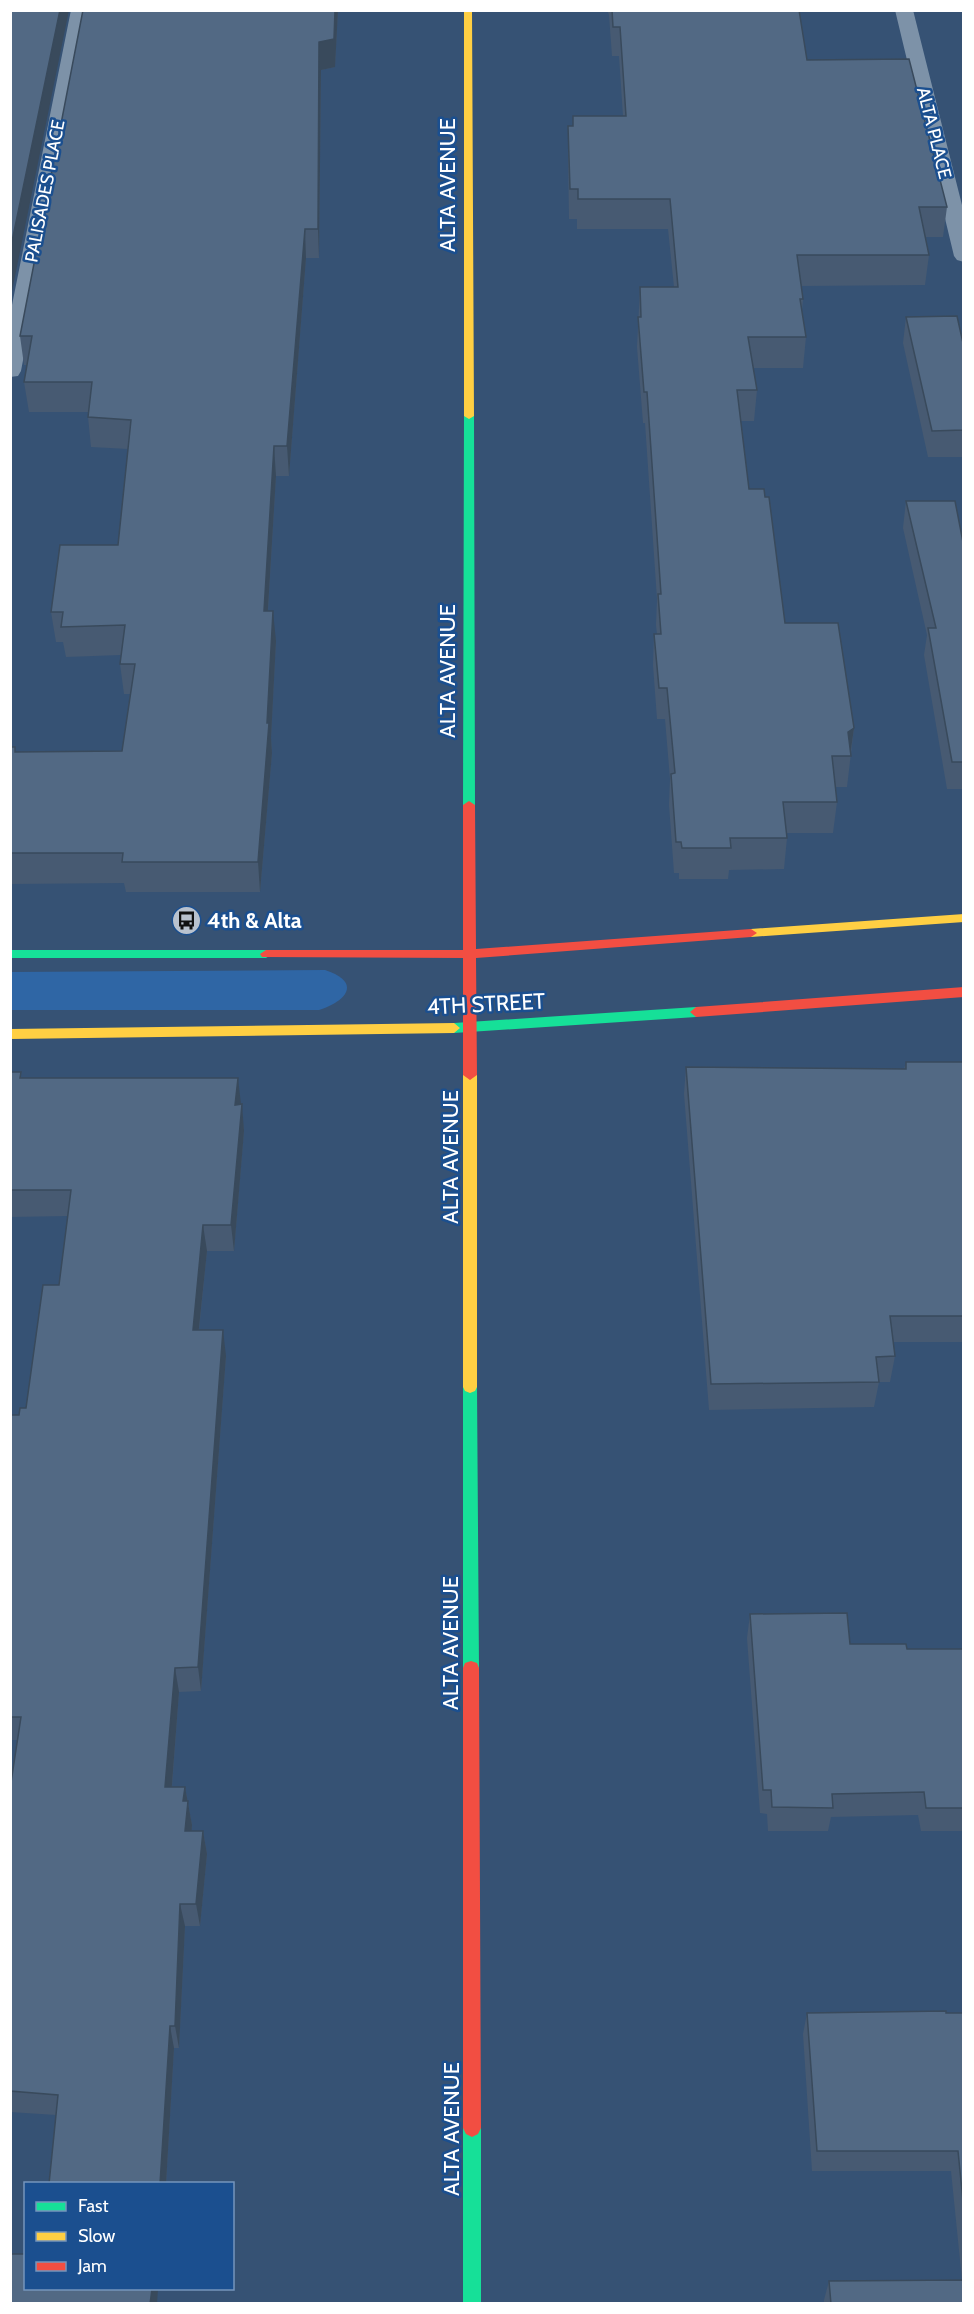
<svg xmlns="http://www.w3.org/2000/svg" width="974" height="2314" font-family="Cabin,sans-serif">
<rect width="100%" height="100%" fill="#365274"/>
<path fill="#2f66a5" d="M 325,970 C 362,982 347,1001 319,1010 L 11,1010 L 11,972 Z"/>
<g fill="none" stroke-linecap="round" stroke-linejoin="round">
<path fill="#7d92a8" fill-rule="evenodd" d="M 71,10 L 89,10 L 21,371 L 18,376 L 10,377 L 10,315 Z
M 895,10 L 913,10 L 964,213 L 964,262 L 957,260 L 954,256 Z"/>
<path fill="#16e098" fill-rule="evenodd" d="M 469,413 L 474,416 L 475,805 L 469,809 L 463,805 L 464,416 Z
M 10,950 L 266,950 L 272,954 L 266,958 L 10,958 Z
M 696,1007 L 702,1012 L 696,1017 L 454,1033 L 448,1028 L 454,1023 Z
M 470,1381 L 475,1383 L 477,1387 L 479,1668 L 477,1673 L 471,1675 L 465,1673 L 463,1668 L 463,1387 L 465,1383 Z
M 472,2119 L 478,2122 L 481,2128 L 481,2304 L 463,2304 L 463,2128 L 466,2122 Z"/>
<path fill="#ffcf43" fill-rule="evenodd" d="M 464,10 L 472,10 L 474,416 L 469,419 L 464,416 Z
M 964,914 L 964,922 L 751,937 L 745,933 L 751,929 Z
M 454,1023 L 460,1028 L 454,1033 L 10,1039 L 10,1029 Z
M 470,1070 L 477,1075 L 477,1387 L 475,1391 L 470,1393 L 465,1391 L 463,1387 L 463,1075 Z"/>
<path fill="#f24e42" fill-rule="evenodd" d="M 469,801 L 475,805 L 476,949 L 751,929 L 757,933 L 751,937 L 476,958 L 477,1075 L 470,1080 L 463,1075 L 463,958 L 262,957 L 260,954 L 266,950 L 463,950 L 463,805 Z
M 964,987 L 964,997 L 696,1017 L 690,1012 L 696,1007 Z
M 471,1661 L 477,1663 L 479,1668 L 481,2128 L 478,2134 L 472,2137 L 466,2134 L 463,2128 L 463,1668 L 465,1663 Z"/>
</g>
<path fill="#475a72" d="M 83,10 L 338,10 L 335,67 L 321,70 L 319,258 L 306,258 L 289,476 L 276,476 L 268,611 L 276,641 L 271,738 L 272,753 L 260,892 L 126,892 L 124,883 L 10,884 L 10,747 L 16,752 L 122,751 L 130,694 L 124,694 L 120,664 L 121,655 L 66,657 L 63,642 L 56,642 L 51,612 L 118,545 L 128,449 L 91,447 L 88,417 L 88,412 L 29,412 L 24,382 L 27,365 L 24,365 L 20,336 Z
M 607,10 L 799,10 L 807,60 L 947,207 L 943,237 L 926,237 L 929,255 L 925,285 L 801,286 L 803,299 L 802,311 L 806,337 L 803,368 L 753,368 L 757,390 L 754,421 L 741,421 L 749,489 L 785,623 L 854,728 L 847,787 L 835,787 L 837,802 L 833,833 L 787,833 L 787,838 L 784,869 L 729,870 L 728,879 L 679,879 L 679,873 L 674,873 L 669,805 L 670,779 L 665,719 L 657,719 L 653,665 L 654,634 L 657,634 L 656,625 L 657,599 L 645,423 L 643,423 L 637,347 L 640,287 L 674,287 L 668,229 L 577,229 L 577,219 L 569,219 L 568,155 L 568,126 L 573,126 L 573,116 L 623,116 L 619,56 L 612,56 L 609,15 Z
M 906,317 L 963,343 L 963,457 L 928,457 L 903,343 Z
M 906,501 L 963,542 L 963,789 L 947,789 L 924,655 L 927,635 L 903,528 Z
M 906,1062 L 963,1062 L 963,1342 L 893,1342 L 895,1356 L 890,1382 L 879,1382 L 874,1407 L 709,1410 L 684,1094 L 686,1067 L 904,1069 Z
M 10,1072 L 22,1078 L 241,1105 L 244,1131 L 234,1251 L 207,1251 L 199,1330 L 226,1356 L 201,1691 L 179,1692 L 172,1787 L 185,1787 L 192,1825 L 191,1831 L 203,1831 L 207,1854 L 200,1926 L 185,1926 L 179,2048 L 174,2048 L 166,2184 L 49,2184 L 56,2115 L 10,2112 L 10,1789 L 18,1740 L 10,1740 L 10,1415 L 19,1415 L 26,1408 L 59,1285 L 68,1216 L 10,1217 Z
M 750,1614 L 850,1644 L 907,1649 L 963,1649 L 963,1831 L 921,1831 L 918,1815 L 831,1817 L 828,1831 L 768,1831 L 767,1814 L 760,1813 L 747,1638 Z
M 807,2013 L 963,2013 L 963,2304 L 824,2304 L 824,2300 L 829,2281 L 962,2280 L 951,2171 L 812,2171 L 803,2034 Z"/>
<path fill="#394a5c" d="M 60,10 L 69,10 L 10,301 L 10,251 Z
M 335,10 L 338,10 L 335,67 L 321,70 L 319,258 L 318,229 L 319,42 Z
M 305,229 L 306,258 L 289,476 L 287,446 Z
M 274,446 L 276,476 L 266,641 L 264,611 Z
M 273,611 L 276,641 L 271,738 L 272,753 L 260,892 L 258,862 L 267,723 Z
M 854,728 L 850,756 L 848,732 Z
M 238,1078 L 241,1104 L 235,1105 Z
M 242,1104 L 244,1131 L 234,1251 L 231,1225 Z
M 203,1225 L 207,1251 L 196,1356 L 193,1330 Z
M 223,1330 L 226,1356 L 201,1691 L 198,1667 Z
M 175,1668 L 179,1692 L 170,1810 L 165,1787 Z
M 185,1787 L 192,1825 L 190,1854 L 185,1831 L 183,1801 Z
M 203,1831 L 207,1854 L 200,1926 L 196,1904 Z
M 180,1904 L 185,1926 L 179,2048 L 175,2026 Z
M 170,2026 L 174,2048 L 166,2184 L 160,2184 Z
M 152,2289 L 158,2289 L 157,2304 L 150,2304 Z"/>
<path fill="#526984" stroke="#394a5c" stroke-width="1.5" d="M 10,10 L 60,10 L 10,251 Z
M 83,10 L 335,10 L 334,39 L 319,42 L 318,229 L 305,229 L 287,446 L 274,446 L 264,611 L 273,611 L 267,723 L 269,723 L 258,862 L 122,862 L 123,853 L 10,853 L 10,747 L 15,747 L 15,752 L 122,751 L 135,664 L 120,664 L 125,625 L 61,627 L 63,612 L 51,612 L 60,545 L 118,545 L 131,420 L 88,417 L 92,382 L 24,382 L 32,336 L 20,336 Z
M 612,10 L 799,10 L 807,60 L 909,59 L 947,207 L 919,207 L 929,255 L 797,255 L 803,299 L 800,299 L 806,337 L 748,337 L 757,390 L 737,390 L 749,489 L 764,489 L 765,497 L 769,497 L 785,623 L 838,623 L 854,728 L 848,732 L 851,756 L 832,756 L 837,802 L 783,802 L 787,838 L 730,838 L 731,848 L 682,848 L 681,842 L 676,842 L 671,774 L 675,773 L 667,688 L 659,688 L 654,634 L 661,634 L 658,594 L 661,594 L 647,392 L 644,392 L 638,317 L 641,317 L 640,287 L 678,287 L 670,199 L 578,199 L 578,189 L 570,189 L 568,126 L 573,126 L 573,116 L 626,116 L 620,27 L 613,27 Z
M 957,316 L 963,343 L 963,430 L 932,431 L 906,317 Z
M 906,501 L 955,501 L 963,542 L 963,762 L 952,762 L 928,628 L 936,628 Z
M 906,1062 L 963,1062 L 963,1316 L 890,1316 L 895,1356 L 876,1357 L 879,1382 L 711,1384 L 686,1067 L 906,1069 Z
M 10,1072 L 21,1072 L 20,1078 L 238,1078 L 235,1105 L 242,1104 L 231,1225 L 203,1225 L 193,1330 L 223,1330 L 198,1667 L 175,1668 L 165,1787 L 185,1787 L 183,1801 L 188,1801 L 185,1831 L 203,1831 L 196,1904 L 180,1904 L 175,2026 L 170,2026 L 160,2184 L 49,2184 L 58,2095 L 10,2091 L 10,1789 L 21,1717 L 10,1717 L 10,1415 L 19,1415 L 20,1408 L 26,1408 L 43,1285 L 59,1285 L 71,1190 L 10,1190 Z
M 847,1613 L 850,1644 L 906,1644 L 907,1649 L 963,1649 L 963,1808 L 926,1808 L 924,1792 L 832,1794 L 833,1808 L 772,1807 L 771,1790 L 763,1790 L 750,1614 Z
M 946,2011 L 946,2013 L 963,2013 L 963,2201 L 958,2151 L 817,2151 L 807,2013 Z
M 10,2254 L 26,2254 L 26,2289 L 152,2289 L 150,2304 L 10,2304 Z
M 963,2280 L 963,2304 L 831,2304 L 829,2281 Z"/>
<defs>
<symbol id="bus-disc" viewBox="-11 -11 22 22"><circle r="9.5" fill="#b9c2ce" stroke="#1b4f8f"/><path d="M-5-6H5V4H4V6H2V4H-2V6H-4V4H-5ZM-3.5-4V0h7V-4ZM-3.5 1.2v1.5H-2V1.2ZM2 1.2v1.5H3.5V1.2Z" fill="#111"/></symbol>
</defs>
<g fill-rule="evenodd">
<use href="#bus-disc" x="170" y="904" width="33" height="33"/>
</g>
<g text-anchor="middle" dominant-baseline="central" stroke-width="5" stroke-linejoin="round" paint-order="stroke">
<g font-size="18" fill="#fff" stroke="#1b4f8f">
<text transform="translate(934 133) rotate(76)">ALTA PLACE</text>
<text transform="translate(45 191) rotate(-79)">PALISADES PLACE</text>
</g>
<g font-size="22" fill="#fff" stroke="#1b4f8f">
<text transform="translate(447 185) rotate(-90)">ALTA AVENUE</text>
<text transform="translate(447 671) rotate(-90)">ALTA AVENUE</text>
<text transform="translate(486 1004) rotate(-3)">4TH STREET</text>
<text transform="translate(450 1157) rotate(-90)">ALTA AVENUE</text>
<text transform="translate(450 1643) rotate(-90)">ALTA AVENUE</text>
<text transform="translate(451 2129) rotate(-90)">ALTA AVENUE</text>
</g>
<g font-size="22" font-weight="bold" fill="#fff" stroke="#1b4f8f" text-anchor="start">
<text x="207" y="920">4th &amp; Alta</text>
</g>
</g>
<rect width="974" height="2314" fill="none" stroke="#ffffff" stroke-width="24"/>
<rect x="24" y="2182" width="210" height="108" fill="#1b4f8f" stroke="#7695bc" stroke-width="1.5"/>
<rect x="36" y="2202" width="30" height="9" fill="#16e098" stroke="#7695bc" stroke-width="1.5"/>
<text x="78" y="2212" font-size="18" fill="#ffffff">Fast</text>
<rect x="36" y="2232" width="30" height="9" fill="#ffcf43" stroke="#7695bc" stroke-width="1.5"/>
<text x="78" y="2242" font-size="18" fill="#ffffff">Slow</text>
<rect x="36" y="2262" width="30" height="9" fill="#f24e42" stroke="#7695bc" stroke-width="1.5"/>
<text x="78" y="2272" font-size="18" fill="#ffffff">Jam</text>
</svg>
